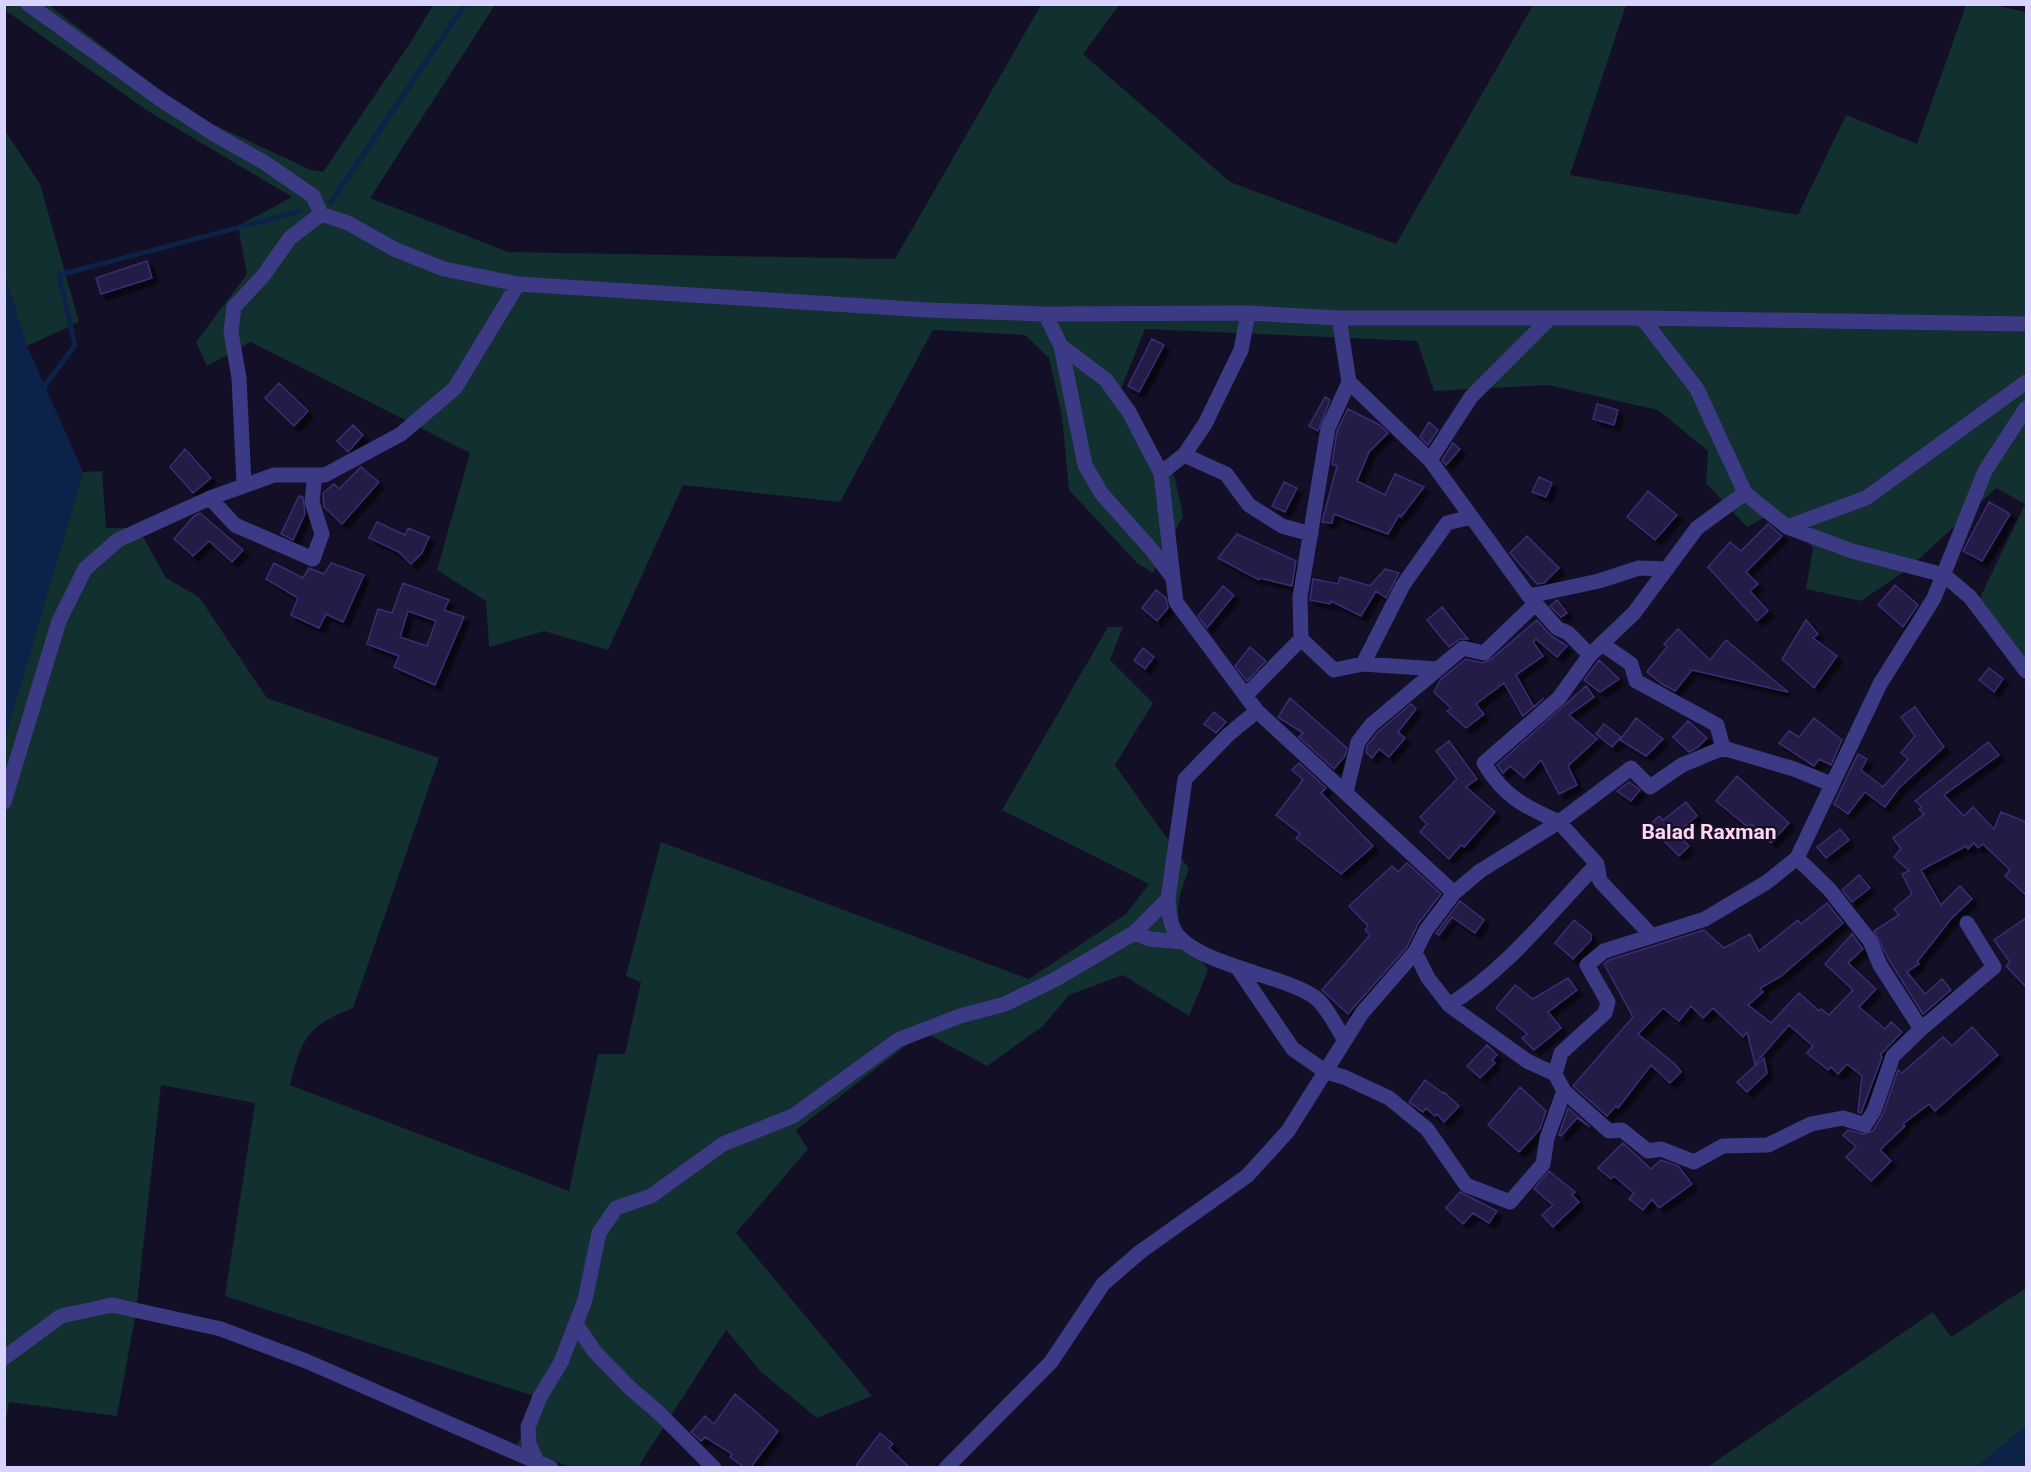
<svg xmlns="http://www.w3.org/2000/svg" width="2031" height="1472" font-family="Roboto,sans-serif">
<defs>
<filter id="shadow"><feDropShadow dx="5.5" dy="5.5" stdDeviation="1.5" flood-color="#0009"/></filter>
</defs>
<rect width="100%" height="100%" fill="#130f26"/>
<path fill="#12302f" d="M 5,5 L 49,5 L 191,114 L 311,170 L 323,172 L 414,37 L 433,5 L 495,5 L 370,198 L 508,252 L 895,259 L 1041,5 L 1119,5 L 1083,54 L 1230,182 L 1396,244 L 1533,5 L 1626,5 L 1570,175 L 1798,215 L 1846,115 L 1917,144 L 1966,5 L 1994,5 L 2026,12 L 2026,662 L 1976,606 L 2025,504 L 1996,488 L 1908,569 L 1861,601 L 1806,589 L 1813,548 L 1778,510 L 1747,527 L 1706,483 L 1708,451 L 1658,410 L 1548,385 L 1434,391 L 1417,341 L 1145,329 L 1119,394 L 1175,478 L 1183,516 L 1153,573 L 1137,563 L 1069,490 L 1062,416 L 1049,358 L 1025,335 L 933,330 L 840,502 L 683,485 L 608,650 L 544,631 L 489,647 L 486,601 L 437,570 L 470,453 L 251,342 L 207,366 L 196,342 L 247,274 L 238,226 L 292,197 L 148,111 L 5,10 Z
M 4,129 L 40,184 L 79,322 L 27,346 L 5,278 Z
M 102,471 L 106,528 L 138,528 L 166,578 L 199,597 L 267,698 L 439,758 L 353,1008 C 308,1026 301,1038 290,1085 L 569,1191 L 598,1054 L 625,1054 L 641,982 L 626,976 L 661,842 L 1029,979 L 1126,914 L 1149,884 L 1002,810 L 1108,627 L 1123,627 L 1110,660 L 1153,703 L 1115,765 L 1189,869 C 1168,921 1179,926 1208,970 L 1189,1016 L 1123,975 L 1069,995 L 1043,1026 L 987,1066 L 924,1032 L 796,1130 L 808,1149 L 736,1233 L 872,1396 L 817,1418 L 761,1372 L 726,1330 L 638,1467 L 572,1467 L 516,1449 L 534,1396 L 225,1296 L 255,1103 L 161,1085 L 136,1312 L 117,1416 L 9,1402 L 5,1427 L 5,737 L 83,472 Z
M 2026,1288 L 2026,1426 L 1976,1467 L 1706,1468 L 1933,1312 L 1951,1337 Z"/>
<path fill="#0c2248" d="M 5,278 L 27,346 L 83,472 L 5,737 Z
M 2026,1426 L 2026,1467 L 1976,1467 Z"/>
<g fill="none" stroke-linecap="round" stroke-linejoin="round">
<path stroke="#0c2248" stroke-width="5" d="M 331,202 L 465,4
M 42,390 L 75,345 L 59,275 L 301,211"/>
</g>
<path fill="#241b47" stroke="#3b2d73" stroke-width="1.5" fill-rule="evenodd" filter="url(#shadow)" d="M 147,261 L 152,278 L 101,294 L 96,278 Z
M 1152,339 L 1164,345 L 1139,392 L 1128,386 Z
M 279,383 L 308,411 L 294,426 L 265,398 Z
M 1325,397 L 1330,400 L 1318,431 L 1309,426 Z
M 1597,404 L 1618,410 L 1614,425 L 1593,419 Z
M 1348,409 L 1380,425 L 1388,433 L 1369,452 L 1357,481 L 1385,495 L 1395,474 L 1424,487 L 1401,517 L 1399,515 L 1388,534 L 1334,514 L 1332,523 L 1322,522 L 1337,466 L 1332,464 L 1337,431 Z
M 1429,422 L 1438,430 L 1428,445 L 1420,437 Z
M 353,425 L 363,435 L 348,452 L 337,441 Z
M 1453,443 L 1460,449 L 1446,465 L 1442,460 Z
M 185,449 L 211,478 L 193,493 L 170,467 Z
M 361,467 L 379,482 L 342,524 L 324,507 L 323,493 L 334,484 L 339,489 Z
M 1539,477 L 1552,483 L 1546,497 L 1532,492 Z
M 1284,482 L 1297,488 L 1285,512 L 1272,506 Z
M 1648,491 L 1677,515 L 1655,540 L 1627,517 Z
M 299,496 L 303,497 L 305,514 L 293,540 L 281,534 Z
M 1989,502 L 2010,514 L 1982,561 L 1963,551 Z
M 200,513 L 243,550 L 232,562 L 209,541 L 193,556 L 174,539 L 194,516 Z
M 377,522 L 405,535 L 408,528 L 429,537 L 422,553 L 411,564 L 399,552 L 369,538 Z
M 1768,524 L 1782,536 L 1746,572 L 1758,584 L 1750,591 L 1768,611 L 1757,621 L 1708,567 L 1730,542 L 1741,551 Z
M 1237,534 L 1296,561 L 1292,586 L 1260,578 L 1259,580 L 1218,558 Z
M 1527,536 L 1559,568 L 1544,583 L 1537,584 L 1510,553 Z
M 274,563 L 303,578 L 309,568 L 324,574 L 331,563 L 364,575 L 343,622 L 326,614 L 319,628 L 291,615 L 298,598 L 266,579 Z
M 1385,569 L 1399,573 L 1386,598 L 1376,591 L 1361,616 L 1331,601 L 1330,604 L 1310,600 L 1313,579 L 1338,584 L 1340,577 L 1370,586 Z
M 403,583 L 449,600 L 444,610 L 464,617 L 435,685 L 394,667 L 399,656 L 367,644 L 378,609 L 392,613 ZM 408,611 L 436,621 L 427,646 L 400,637 Z
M 1895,585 L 1918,605 L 1903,627 L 1878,605 Z
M 1223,586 L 1234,595 L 1207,628 L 1198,616 Z
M 1156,590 L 1166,598 L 1168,608 L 1157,621 L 1142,608 Z
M 1557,600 L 1567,613 L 1561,617 L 1550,606 Z
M 1442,607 L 1468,639 L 1460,639 L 1449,647 L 1427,620 Z
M 1537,620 L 1550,635 L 1567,646 L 1557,657 L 1536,639 L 1533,642 L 1543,656 L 1516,675 L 1534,707 L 1544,698 L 1523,716 L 1504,683 L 1476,704 L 1484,714 L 1466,728 L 1447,711 L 1451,708 L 1434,692 L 1441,679 L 1466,659 L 1482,663 L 1490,660 Z
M 1806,620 L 1818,634 L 1813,638 L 1837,656 L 1814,688 L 1782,659 Z
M 1678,629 L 1710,660 L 1726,640 L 1788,692 L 1692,670 L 1675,691 L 1662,684 L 1647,672 L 1667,647 L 1664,644 Z
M 1250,647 L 1266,661 L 1247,681 L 1235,666 Z
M 1143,648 L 1154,657 L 1145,669 L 1134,660 Z
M 1599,660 L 1619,679 L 1600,692 L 1584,680 Z
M 1989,668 L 2003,679 L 1994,692 L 1979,680 Z
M 1586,686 L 1594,697 L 1569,715 L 1597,739 L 1568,766 L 1577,785 L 1559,794 L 1541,760 L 1524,778 L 1510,766 L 1503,773 L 1497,765 Z
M 1290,698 L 1347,748 L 1345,756 L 1334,769 L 1299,737 L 1303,733 L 1278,717 Z
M 1411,704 L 1416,709 L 1398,732 L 1405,738 L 1389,757 L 1379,749 L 1372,758 L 1366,752 L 1367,746 L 1378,732 Z
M 1915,707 L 1944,747 L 1899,788 L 1885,807 L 1865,792 L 1848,814 L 1834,804 L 1858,754 L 1867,759 L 1861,770 L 1883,787 L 1908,759 L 1901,753 L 1915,736 L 1901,717 Z
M 1214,712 L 1226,722 L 1216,733 L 1204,724 Z
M 1636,718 L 1663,739 L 1646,756 L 1620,740 Z
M 1814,718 L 1842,740 L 1831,765 L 1819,759 L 1814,766 L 1779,743 L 1789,731 L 1799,737 Z
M 1688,721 L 1707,738 L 1697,748 L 1689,752 L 1673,737 Z
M 1604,724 L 1621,737 L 1612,747 L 1596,734 Z
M 1449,741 L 1477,779 L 1466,787 L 1495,812 L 1464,847 L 1461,845 L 1449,859 L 1420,832 L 1427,824 L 1420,817 L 1457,779 L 1436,751 Z
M 1988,742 L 1999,755 L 1944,795 L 1964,816 L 1973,807 L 1994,829 L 2001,812 L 2026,822 L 2026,895 L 2005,876 L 2010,870 L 1983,844 L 1978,848 L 1974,843 L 1968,849 L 1966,846 L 1921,870 L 1941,905 L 1960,886 L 1972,899 L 1951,919 L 1917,962 L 1919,964 L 1907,972 L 1925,994 L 1942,979 L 1951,990 L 1923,1014 L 1889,960 L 1874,931 L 1899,915 L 1894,909 L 1912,894 L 1902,874 L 1909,871 L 1894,857 L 1901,849 L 1893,838 L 1924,814 L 1919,809 L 1922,807 L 1915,801 Z
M 1299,763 L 1326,788 L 1321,793 L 1373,846 L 1341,874 L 1296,838 L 1300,834 L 1276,815 L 1303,780 L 1292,770 Z
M 1737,776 L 1789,823 L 1771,843 L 1751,824 L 1748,827 L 1716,801 Z
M 1629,782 L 1640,790 L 1631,801 L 1617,791 Z
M 1686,802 L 1697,816 L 1676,833 L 1689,846 L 1679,856 L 1649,826 L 1659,816 L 1663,820 Z
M 1840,829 L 1849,840 L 1826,858 L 1817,847 Z
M 1407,863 L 1441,894 L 1418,924 L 1407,947 L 1348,1014 L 1322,990 L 1370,935 L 1365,930 L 1368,926 L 1349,906 L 1392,866 L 1398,872 Z
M 1859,875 L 1870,888 L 1852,902 L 1842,890 Z
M 1460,901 L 1484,920 L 1475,933 L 1452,917 L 1439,935 L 1436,933 Z
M 1827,903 L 1843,923 L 1780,977 L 1760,988 L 1763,992 L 1748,1005 L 1771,1023 L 1799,993 L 1819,1011 L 1821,1009 L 1829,1015 L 1853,990 L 1825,964 L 1852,934 L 1863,949 L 1848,963 L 1876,989 L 1859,1007 L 1885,1029 L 1891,1022 L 1902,1032 L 1880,1055 L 1882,1057 L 1861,1113 L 1858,1112 L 1862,1076 L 1847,1064 L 1838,1074 L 1831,1067 L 1828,1070 L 1807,1053 L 1813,1046 L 1789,1025 L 1755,1064 L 1747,1032 L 1743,1037 L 1713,1008 L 1703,1018 L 1691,1006 L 1679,1021 L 1663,1008 L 1638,1034 L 1676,1065 L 1681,1072 L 1670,1083 L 1651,1065 L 1618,1108 L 1616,1106 L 1607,1116 L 1573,1086 L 1633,1017 L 1604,964 L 1609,960 L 1704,930 L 1724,948 L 1750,934 L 1759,951 L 1798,920 L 1801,924 Z
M 2026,918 L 2026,987 L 2006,966 L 2010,962 L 1994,940 Z
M 1574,920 L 1591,934 L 1591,940 L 1573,959 L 1555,943 Z
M 1568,978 L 1577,990 L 1548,1012 L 1561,1028 L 1534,1050 L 1522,1038 L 1527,1034 L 1496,1008 L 1515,985 L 1533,999 Z
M 1972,1027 L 1998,1055 L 1935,1111 L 1929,1104 L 1903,1124 L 1905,1126 L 1880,1150 L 1891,1161 L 1871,1181 L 1846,1157 L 1856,1147 L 1843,1135 L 1848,1130 L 1863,1134 L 1873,1131 L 1883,1114 L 1898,1070 L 1902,1073 L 1943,1037 L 1952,1046 Z
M 1487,1045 L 1497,1055 L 1492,1060 L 1495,1063 L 1480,1078 L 1467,1066 Z
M 1764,1058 L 1767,1073 L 1747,1092 L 1737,1082 Z
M 1425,1080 L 1443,1093 L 1444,1092 L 1459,1106 L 1444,1122 L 1437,1114 L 1435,1116 L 1426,1108 L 1423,1112 L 1409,1102 Z
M 1520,1087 L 1546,1111 L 1540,1129 L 1519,1152 L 1488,1125 Z
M 1568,1108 L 1590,1127 L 1577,1118 L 1561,1136 L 1559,1135 Z
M 1623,1143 L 1651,1169 L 1661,1160 L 1678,1166 L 1692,1184 L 1659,1208 L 1652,1199 L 1643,1210 L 1629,1199 L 1634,1193 L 1614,1176 L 1611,1179 L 1598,1168 Z
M 1549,1171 L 1575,1192 L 1572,1195 L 1579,1202 L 1553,1227 L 1542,1215 L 1553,1205 L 1534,1189 Z
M 1460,1192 L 1497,1211 L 1489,1223 L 1473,1213 L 1463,1224 L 1446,1208 Z
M 735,1394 L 778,1431 L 751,1467 L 744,1467 L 730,1457 L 732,1454 L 705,1437 L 701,1441 L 691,1432 L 705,1416 L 714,1424 Z
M 880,1433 L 893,1444 L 889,1448 L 909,1467 L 855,1467 Z"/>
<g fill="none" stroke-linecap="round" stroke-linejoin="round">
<path stroke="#3d3a85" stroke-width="15" d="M 28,4 L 160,99 L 214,134 L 265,163 L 313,196 L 321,214 L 348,223 L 394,249 L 444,269 L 518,284 L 928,310 L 1045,314 L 1248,313 L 1339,318 L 1642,318 L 2026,324
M 1339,318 L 1349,382 L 1430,460 L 1529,596 L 1557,628 L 1568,633 L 1590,655
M 1642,318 L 1697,389 L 1745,493 L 1787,527 L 1852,551 L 1944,575 L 1970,597 L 2026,671
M 1061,346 L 1106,380 L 1129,412 L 1161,473 L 1173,578
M 1184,455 L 1226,474 L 1249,505 L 1282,526 L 1311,534
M 1430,460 L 1471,397 L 1549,319
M 1161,473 L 1184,455 L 1205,424 L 1241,350 L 1248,313
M 244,484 L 239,378 L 231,332 L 234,307 L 263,276 L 290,238 L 321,214
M 1745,493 L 1697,528 L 1634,613 L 1590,655 L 1559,698 L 1484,763 C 1504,797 1524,806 1559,822 L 1631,768 L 1650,787 L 1682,765 L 1723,748 L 1794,769 L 1831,784
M 210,498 L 235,525 L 313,559 L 322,534 L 312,502 L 315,475
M 1787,527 L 1866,498 L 2026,382
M 1529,596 L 1599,581 L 1639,568 L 1667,569
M 1301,639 L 1334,670 L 1363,664 L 1403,585 L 1447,523 L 1471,517
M 1602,644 L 1631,664 L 1636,681 L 1717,725 L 1723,748
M 1363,664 L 1437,669
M 1246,695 L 1301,639 L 1300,597 L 1328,428 L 1349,382
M 1257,711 L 1454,893
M 1346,792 L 1358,742 L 1371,725 L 1463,648 L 1484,653 L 1536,603
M 4,802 L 59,621 L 85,569 L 118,540 L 210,498 L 274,475 L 325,475 L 401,434 L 455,388 L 518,284
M 1797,858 L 1829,889 L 1870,941 L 1880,965 L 1921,1029 L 1994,967 L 1967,923
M 1168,899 C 1169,908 1169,922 1174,930 C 1193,964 1280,974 1313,996 C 1326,1004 1336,1027 1345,1040
M 1134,933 L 1150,939 L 1183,942
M 1239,970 L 1293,1049 L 1326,1072 L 1344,1077 L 1389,1098 L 1427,1129 L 1466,1185 L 1510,1202 L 1543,1164 L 1547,1138 L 1564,1091 L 1555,1074 L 1527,1061 L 1449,1005 L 1428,978 L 1415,952
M 1449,1005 C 1507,969 1550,913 1597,864
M 1555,1074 L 1561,1053 L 1605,1013 L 1608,1002 L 1587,965 L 1604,951 L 1652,936
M 1564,1091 L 1609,1131 L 1622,1130 L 1648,1151 L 1661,1149 L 1694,1162 L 1723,1146 L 1768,1145 L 1811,1124 L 1843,1118 L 1865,1125 L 1874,1111 L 1893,1056 L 1921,1029
M 576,1324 L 594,1351 L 630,1388 L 658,1412 L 714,1468
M 4,1358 L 61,1316 L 112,1305 L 221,1329 L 306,1361 L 537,1462
M 551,1468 L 537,1462 L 529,1444 L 528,1427 L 540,1397 L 561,1362 L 585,1300 L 599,1233 L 616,1208 L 651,1196 L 723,1144 L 793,1116 L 898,1040 L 960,1016 L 1005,1004 L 1054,980 L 1134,933 L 1168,899 L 1185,779 L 1229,734 L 1257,711 L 1176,602 L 1173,578 L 1151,549 L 1101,493 L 1085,465 L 1061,346 L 1045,314
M 946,1468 L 1051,1362 L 1103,1284 L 1140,1252 L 1247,1176 L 1288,1131 L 1362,1013 L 1415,952 L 1426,930 L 1454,893 L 1480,871 L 1559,822 L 1597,864 L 1600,881 L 1652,936 L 1705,919 L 1767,882 L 1797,858 L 1880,684 L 1934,598 L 1985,471 L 2026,408"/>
</g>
<g text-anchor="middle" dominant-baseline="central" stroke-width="4.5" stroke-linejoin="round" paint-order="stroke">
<g font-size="21" font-weight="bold" fill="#ffd6f0" stroke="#130f26">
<text x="1709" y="832">Balad Raxman</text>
</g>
</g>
<rect width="2031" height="1472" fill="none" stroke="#d9d4ff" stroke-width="12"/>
</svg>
